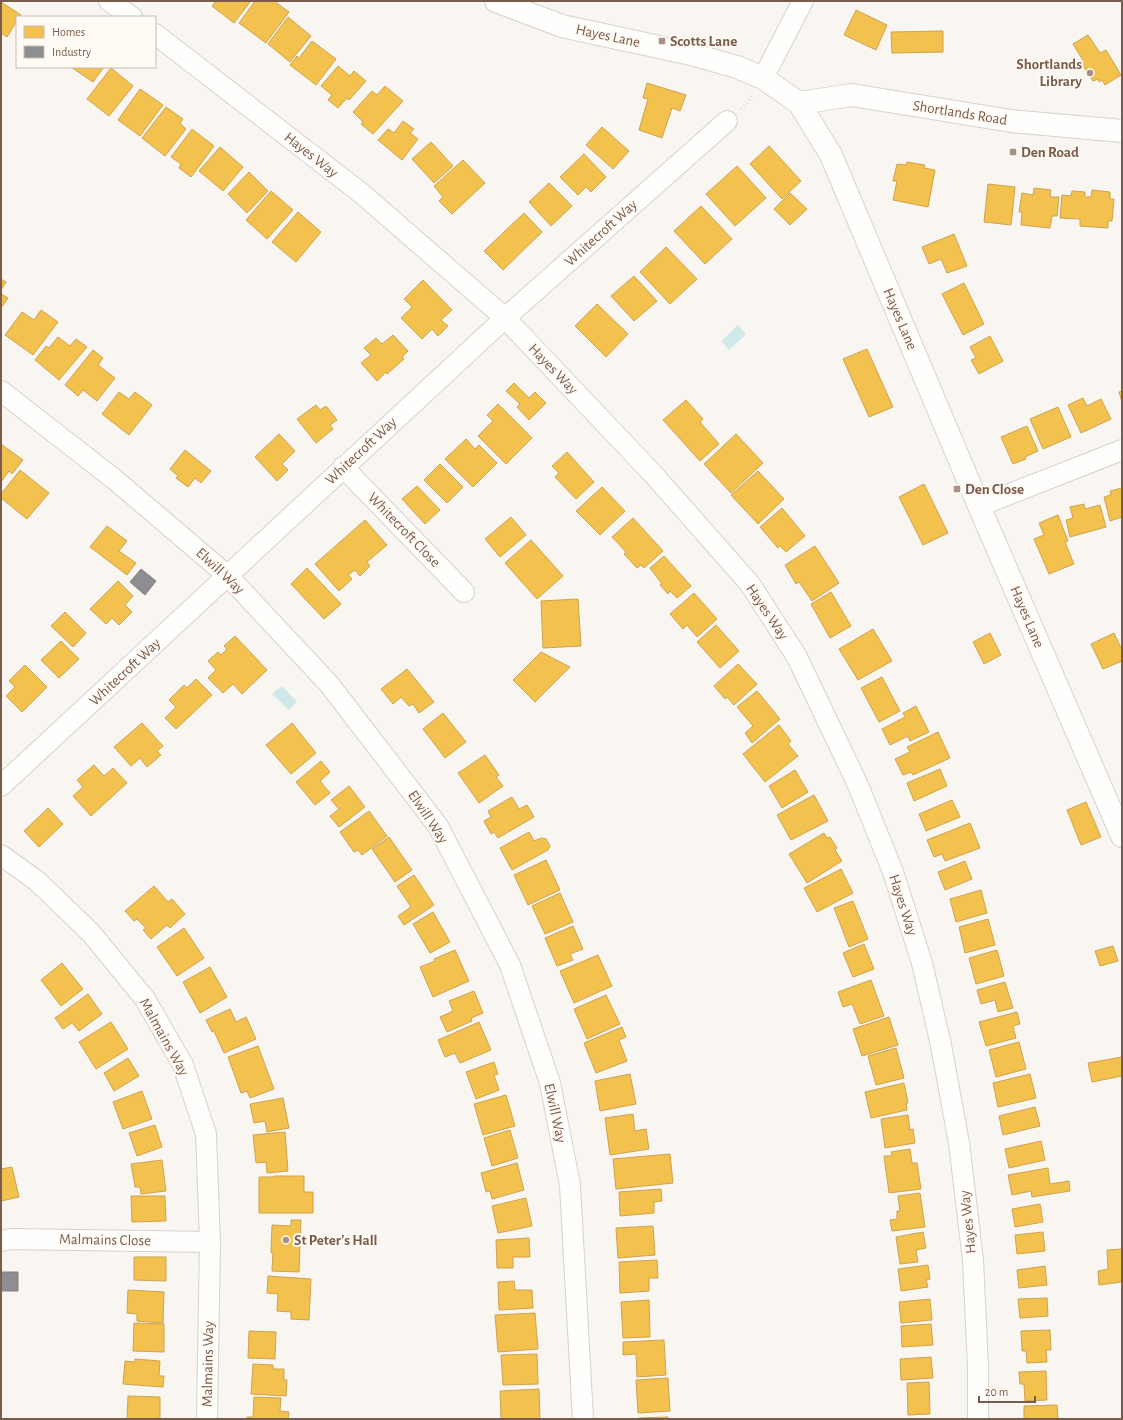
<svg xmlns="http://www.w3.org/2000/svg" width="1123" height="1420" font-family="'Alegreya Sans',sans-serif">
<rect width="100%" height="100%" fill="#f9f5f0"/>
<path fill="#d0e8ea" d="M 738,325 L 746,334 L 729,350 L 721,341 Z
M 282,686 L 297,702 L 289,710 L 272,694 Z"/>
<path fill="#f2c14e" stroke="#cea34e" d="M 216,1 L 251,1 L 234,23 L 212,6 Z
M 255,1 L 274,1 L 289,12 L 266,43 L 239,23 Z
M 1,2 L 21,15 L 19,17 L 17,17 L 17,21 L 7,37 L 1,33 Z
M 856,10 L 887,25 L 876,50 L 844,35 Z
M 288,17 L 311,36 L 290,62 L 268,44 Z
M 943,31 L 943,52 L 892,53 L 891,32 Z
M 1088,35 L 1100,53 L 1106,50 L 1121,75 L 1105,85 L 1102,80 L 1099,82 L 1098,79 L 1093,81 L 1082,64 L 1084,62 L 1073,44 Z
M 312,41 L 336,59 L 316,85 L 290,65 L 297,56 L 299,58 Z
M 338,66 L 350,76 L 354,71 L 366,81 L 349,100 L 347,98 L 338,108 L 328,100 L 332,95 L 321,86 Z
M 71,67 L 104,67 L 93,82 Z
M 111,68 L 133,86 L 109,116 L 87,99 Z
M 647,83 L 686,95 L 680,111 L 672,108 L 662,138 L 639,130 L 648,99 L 643,98 Z
M 385,86 L 403,101 L 373,134 L 361,124 L 363,122 L 353,112 L 372,91 L 377,95 Z
M 140,89 L 163,105 L 140,136 L 118,120 Z
M 166,107 L 183,119 L 180,123 L 186,129 L 165,156 L 142,138 Z
M 403,121 L 414,129 L 410,133 L 418,139 L 402,160 L 378,140 L 388,129 L 394,133 Z
M 602,127 L 629,151 L 613,169 L 586,145 Z
M 192,129 L 214,146 L 191,177 L 179,168 L 181,164 L 171,157 Z
M 431,142 L 453,166 L 434,183 L 412,159 Z
M 769,146 L 801,181 L 782,199 L 750,164 Z
M 220,147 L 243,167 L 223,191 L 199,171 Z
M 584,154 L 606,177 L 591,192 L 586,187 L 578,195 L 560,177 Z
M 463,160 L 485,183 L 452,214 L 439,201 L 443,197 L 434,186 Z
M 907,162 L 925,165 L 924,168 L 935,170 L 928,207 L 893,200 L 897,181 L 893,181 L 897,164 L 906,165 Z
M 737,166 L 766,198 L 735,226 L 706,194 Z
M 249,172 L 268,191 L 247,213 L 228,194 Z
M 549,183 L 572,206 L 551,226 L 529,202 Z
M 988,184 L 1015,187 L 1011,225 L 984,222 Z
M 1034,188 L 1051,190 L 1050,197 L 1059,197 L 1057,216 L 1052,216 L 1050,228 L 1021,225 L 1022,212 L 1019,212 L 1022,193 L 1033,195 Z
M 1092,190 L 1110,192 L 1110,199 L 1114,199 L 1112,221 L 1108,221 L 1108,228 L 1080,226 L 1080,219 L 1060,218 L 1062,195 L 1071,196 L 1072,191 L 1085,192 L 1085,197 L 1091,197 Z
M 271,191 L 293,210 L 267,239 L 246,220 Z
M 790,193 L 807,209 L 790,225 L 774,209 Z
M 701,206 L 732,239 L 705,264 L 674,231 Z
M 298,212 L 321,232 L 296,262 L 272,242 Z
M 524,213 L 542,232 L 503,270 L 484,251 Z
M 954,234 L 967,266 L 947,273 L 941,259 L 929,264 L 922,247 Z
M 666,247 L 697,279 L 670,304 L 640,272 Z
M 634,276 L 657,301 L 634,321 L 611,296 Z
M 1,279 L 6,282 L 1,290 Z
M 423,280 L 452,310 L 441,320 L 448,326 L 438,336 L 432,329 L 422,339 L 401,318 L 412,307 L 404,299 Z
M 964,283 L 984,324 L 963,335 L 942,294 Z
M 1,294 L 8,298 L 1,308 Z
M 597,304 L 628,334 L 606,357 L 575,326 Z
M 41,310 L 58,322 L 33,355 L 5,335 L 22,312 L 34,320 Z
M 393,335 L 408,351 L 402,357 L 404,359 L 387,374 L 386,372 L 377,381 L 361,363 L 371,355 L 364,348 L 376,338 L 382,344 Z
M 990,336 L 1003,361 L 979,374 L 971,360 L 976,358 L 970,347 Z
M 58,337 L 70,346 L 76,339 L 87,347 L 59,380 L 35,360 L 46,346 L 49,348 Z
M 867,349 L 893,407 L 869,417 L 843,359 Z
M 93,350 L 103,358 L 98,365 L 115,378 L 97,401 L 83,390 L 78,396 L 65,385 Z
M 514,383 L 529,398 L 535,392 L 546,403 L 529,420 L 517,407 L 520,404 L 506,391 Z
M 1122,391 L 1122,402 L 1119,392 Z
M 119,392 L 129,399 L 135,392 L 152,405 L 129,435 L 102,414 Z
M 1083,398 L 1087,406 L 1101,399 L 1111,419 L 1081,433 L 1068,405 Z
M 686,400 L 703,419 L 700,422 L 719,444 L 700,461 L 663,420 Z
M 498,404 L 532,438 L 506,464 L 478,436 L 493,421 L 487,415 Z
M 316,405 L 320,410 L 326,406 L 337,420 L 330,425 L 333,429 L 316,443 L 297,419 Z
M 1058,407 L 1071,437 L 1043,449 L 1030,419 Z
M 1027,426 L 1038,451 L 1025,457 L 1026,459 L 1013,464 L 1001,437 Z
M 279,434 L 295,451 L 282,464 L 288,470 L 277,481 L 255,457 Z
M 736,434 L 763,463 L 731,493 L 704,464 Z
M 466,439 L 475,449 L 479,445 L 497,463 L 473,487 L 445,459 Z
M 1,444 L 23,460 L 12,474 L 9,471 L 1,482 Z
M 185,450 L 211,471 L 201,483 L 195,478 L 188,487 L 176,478 L 178,476 L 170,469 Z
M 567,452 L 594,482 L 576,499 L 555,477 L 559,473 L 552,466 Z
M 440,464 L 463,487 L 447,503 L 424,480 Z
M 20,470 L 49,493 L 27,519 L 1,498 L 1,494 Z
M 758,471 L 784,499 L 758,524 L 731,495 Z
M 924,484 L 948,533 L 923,545 L 899,497 Z
M 417,486 L 440,510 L 425,524 L 402,499 Z
M 602,487 L 625,511 L 600,535 L 576,511 Z
M 1122,488 L 1122,517 L 1110,521 L 1104,497 L 1111,495 L 1110,491 Z
M 1084,504 L 1085,509 L 1100,505 L 1106,527 L 1070,537 L 1066,520 L 1073,518 L 1070,507 Z
M 782,508 L 805,536 L 786,552 L 780,546 L 778,548 L 760,527 Z
M 1058,515 L 1068,541 L 1065,542 L 1074,564 L 1049,574 L 1034,539 L 1044,535 L 1039,523 Z
M 511,517 L 526,535 L 500,557 L 485,539 Z
M 633,518 L 663,551 L 644,568 L 641,565 L 637,568 L 624,554 L 626,552 L 612,537 Z
M 365,520 L 387,545 L 367,562 L 370,566 L 360,576 L 355,570 L 348,575 L 352,579 L 339,591 L 315,564 Z
M 107,526 L 127,541 L 119,551 L 136,563 L 127,575 L 90,547 Z
M 531,540 L 563,576 L 537,599 L 505,563 Z
M 815,546 L 839,583 L 812,601 L 799,582 L 796,584 L 785,565 Z
M 664,556 L 691,586 L 677,598 L 670,591 L 668,594 L 660,585 L 662,584 L 650,568 Z
M 307,568 L 341,604 L 324,619 L 291,584 Z
M 118,581 L 133,596 L 125,605 L 132,612 L 119,625 L 112,618 L 106,624 L 90,609 Z
M 831,592 L 851,626 L 830,638 L 811,604 Z
M 694,593 L 717,619 L 697,637 L 687,625 L 683,629 L 670,614 Z
M 578,599 L 581,646 L 543,648 L 541,601 Z
M 65,612 L 86,633 L 73,647 L 51,626 Z
M 716,625 L 739,651 L 720,668 L 697,642 Z
M 873,629 L 892,661 L 858,680 L 839,649 Z
M 990,633 L 1001,655 L 984,664 L 973,642 Z
M 1114,633 L 1122,650 L 1122,661 L 1103,669 L 1091,644 Z
M 235,636 L 267,670 L 242,694 L 233,684 L 223,693 L 208,678 L 216,670 L 208,661 L 218,652 L 221,655 L 227,649 L 224,646 Z
M 61,641 L 79,659 L 59,678 L 41,660 Z
M 541,652 L 570,667 L 535,702 L 513,680 Z
M 738,664 L 757,684 L 734,705 L 727,697 L 725,699 L 714,686 Z
M 25,665 L 47,687 L 22,712 L 6,696 L 15,687 L 9,681 Z
M 407,669 L 434,702 L 419,713 L 413,704 L 409,706 L 401,697 L 393,704 L 381,689 Z
M 882,677 L 900,711 L 879,722 L 861,688 Z
M 196,679 L 212,695 L 176,729 L 165,718 L 176,707 L 169,700 L 184,685 L 187,688 Z
M 757,691 L 780,719 L 752,743 L 745,733 L 753,726 L 737,707 Z
M 916,706 L 929,732 L 910,741 L 908,736 L 890,745 L 882,729 L 905,717 L 903,713 Z
M 443,713 L 466,742 L 445,758 L 423,729 Z
M 142,723 L 163,746 L 157,751 L 161,755 L 147,767 L 140,758 L 131,766 L 114,747 Z
M 292,723 L 316,753 L 291,774 L 266,745 Z
M 779,725 L 791,741 L 788,744 L 798,756 L 765,782 L 743,754 Z
M 938,732 L 950,758 L 913,775 L 911,772 L 903,775 L 895,759 L 910,752 L 907,747 Z
M 485,755 L 499,775 L 496,777 L 503,786 L 479,803 L 458,773 Z
M 321,761 L 330,772 L 320,781 L 330,793 L 315,805 L 296,782 Z
M 94,765 L 104,776 L 113,768 L 127,783 L 91,816 L 73,796 L 83,787 L 77,780 Z
M 940,769 L 947,786 L 914,801 L 907,783 Z
M 795,770 L 808,792 L 782,808 L 769,786 Z
M 349,786 L 365,807 L 339,827 L 330,816 L 339,809 L 331,800 Z
M 814,795 L 828,821 L 791,840 L 777,815 Z
M 512,797 L 519,809 L 527,805 L 534,817 L 498,838 L 494,832 L 491,834 L 484,821 L 491,817 L 488,811 Z
M 952,800 L 960,817 L 926,831 L 919,814 Z
M 1086,802 L 1101,837 L 1081,845 L 1067,810 Z
M 48,808 L 63,824 L 39,847 L 24,831 Z
M 369,811 L 387,836 L 362,855 L 358,850 L 354,852 L 340,832 Z
M 970,823 L 980,848 L 945,861 L 942,854 L 934,857 L 927,840 Z
M 529,832 L 534,841 L 541,838 L 546,839 L 550,846 L 548,850 L 512,870 L 500,848 Z
M 824,833 L 827,838 L 830,837 L 837,848 L 835,850 L 842,861 L 807,883 L 789,854 Z
M 389,837 L 412,870 L 395,882 L 372,849 Z
M 546,860 L 560,890 L 528,905 L 514,875 Z
M 965,861 L 972,879 L 945,890 L 938,872 Z
M 841,869 L 853,893 L 817,912 L 804,888 Z
M 414,875 L 434,905 L 404,925 L 398,916 L 411,907 L 397,886 Z
M 154,886 L 168,902 L 172,899 L 185,914 L 170,928 L 167,925 L 151,939 L 143,930 L 146,928 L 137,919 L 134,921 L 125,911 Z
M 981,890 L 987,913 L 956,922 L 950,899 Z
M 560,893 L 573,922 L 545,934 L 532,906 Z
M 853,901 L 868,939 L 849,947 L 834,908 Z
M 433,912 L 450,942 L 430,953 L 413,924 Z
M 988,919 L 995,945 L 965,953 L 959,927 Z
M 573,926 L 583,949 L 570,954 L 573,960 L 557,966 L 545,938 Z
M 184,928 L 204,958 L 177,976 L 157,947 Z
M 864,944 L 874,969 L 853,977 L 843,953 Z
M 1113,946 L 1118,961 L 1100,966 L 1095,951 Z
M 455,950 L 469,981 L 433,997 L 420,967 L 435,961 L 434,959 Z
M 997,950 L 1004,976 L 976,984 L 969,958 Z
M 598,955 L 612,986 L 574,1003 L 560,971 Z
M 62,963 L 83,989 L 61,1006 L 41,980 Z
M 210,967 L 227,997 L 200,1013 L 183,982 Z
M 871,980 L 884,1016 L 860,1024 L 852,1004 L 843,1007 L 838,992 Z
M 1005,982 L 1013,1008 L 998,1012 L 995,1000 L 981,1004 L 977,990 Z
M 474,991 L 483,1013 L 471,1018 L 472,1021 L 447,1032 L 440,1017 L 453,1011 L 449,1001 Z
M 88,994 L 102,1014 L 79,1031 L 72,1023 L 63,1029 L 55,1018 Z
M 606,995 L 620,1024 L 587,1039 L 574,1009 Z
M 230,1009 L 236,1022 L 246,1017 L 256,1039 L 224,1053 L 214,1031 L 212,1032 L 206,1020 Z
M 1017,1012 L 1020,1024 L 1013,1026 L 1016,1038 L 986,1046 L 979,1022 Z
M 889,1017 L 898,1045 L 862,1056 L 853,1029 Z
M 111,1022 L 128,1049 L 96,1069 L 79,1042 Z
M 479,1022 L 491,1050 L 460,1063 L 455,1053 L 445,1057 L 438,1040 Z
M 622,1027 L 626,1037 L 619,1040 L 627,1061 L 596,1073 L 584,1043 Z
M 1019,1042 L 1026,1069 L 996,1077 L 989,1050 Z
M 258,1046 L 274,1089 L 250,1098 L 247,1091 L 241,1093 L 228,1057 Z
M 896,1048 L 904,1078 L 876,1085 L 868,1056 Z
M 1122,1057 L 1122,1076 L 1092,1082 L 1088,1063 Z
M 128,1058 L 139,1076 L 114,1091 L 104,1073 Z
M 494,1062 L 498,1074 L 494,1075 L 499,1090 L 476,1099 L 466,1072 Z
M 630,1074 L 636,1104 L 600,1111 L 595,1081 Z
M 1030,1074 L 1036,1098 L 998,1107 L 993,1083 Z
M 904,1083 L 908,1103 L 906,1103 L 907,1110 L 871,1118 L 865,1092 Z
M 142,1091 L 152,1119 L 123,1129 L 113,1102 Z
M 506,1095 L 515,1126 L 483,1135 L 474,1104 Z
M 283,1098 L 289,1128 L 267,1132 L 265,1121 L 254,1123 L 250,1104 Z
M 1035,1107 L 1040,1126 L 1003,1135 L 999,1116 Z
M 633,1114 L 635,1131 L 646,1129 L 649,1149 L 610,1155 L 605,1118 Z
M 908,1115 L 910,1130 L 913,1129 L 915,1143 L 885,1148 L 881,1119 Z
M 155,1125 L 162,1147 L 137,1156 L 129,1133 Z
M 510,1130 L 518,1158 L 492,1166 L 484,1138 Z
M 285,1132 L 288,1171 L 267,1173 L 266,1162 L 256,1163 L 253,1135 Z
M 1041,1141 L 1045,1160 L 1009,1168 L 1005,1149 Z
M 910,1149 L 912,1163 L 917,1163 L 921,1189 L 889,1193 L 884,1156 L 892,1156 L 891,1152 Z
M 670,1154 L 673,1183 L 616,1189 L 613,1159 Z
M 162,1160 L 166,1191 L 141,1194 L 140,1187 L 135,1187 L 131,1164 Z
M 517,1163 L 524,1190 L 492,1199 L 490,1191 L 486,1192 L 481,1173 Z
M 12,1167 L 19,1197 L 1,1201 L 1,1169 Z
M 1048,1168 L 1050,1184 L 1069,1181 L 1070,1191 L 1032,1197 L 1031,1191 L 1012,1195 L 1008,1175 Z
M 274,1176 L 304,1176 L 304,1192 L 313,1192 L 313,1213 L 259,1213 L 259,1177 L 274,1177 Z
M 661,1189 L 662,1201 L 654,1202 L 654,1213 L 620,1216 L 619,1192 Z
M 920,1193 L 925,1227 L 892,1231 L 890,1220 L 897,1219 L 897,1211 L 900,1211 L 898,1196 Z
M 131,1196 L 165,1196 L 166,1221 L 132,1222 Z
M 526,1198 L 532,1226 L 498,1233 L 492,1206 Z
M 1040,1204 L 1043,1222 L 1015,1227 L 1012,1209 Z
M 291,1220 L 301,1220 L 299,1272 L 272,1271 L 273,1253 L 271,1253 L 272,1225 L 291,1226 Z
M 653,1226 L 655,1255 L 618,1258 L 616,1228 Z
M 923,1232 L 926,1248 L 916,1250 L 918,1262 L 900,1264 L 896,1237 Z
M 1043,1232 L 1045,1251 L 1017,1254 L 1015,1235 Z
M 529,1238 L 530,1257 L 513,1257 L 513,1268 L 497,1268 L 496,1240 Z
M 1122,1249 L 1122,1282 L 1099,1285 L 1098,1271 L 1108,1269 L 1107,1250 Z
M 134,1257 L 166,1257 L 166,1281 L 134,1280 Z
M 657,1260 L 658,1278 L 649,1278 L 649,1291 L 620,1293 L 619,1262 Z
M 928,1265 L 930,1279 L 926,1280 L 928,1287 L 901,1291 L 898,1269 Z
M 1045,1266 L 1047,1285 L 1019,1288 L 1017,1270 Z
M 268,1276 L 311,1279 L 309,1320 L 291,1319 L 291,1312 L 277,1311 L 278,1294 L 267,1293 Z
M 514,1281 L 515,1290 L 532,1290 L 533,1308 L 499,1310 L 498,1282 Z
M 128,1290 L 164,1292 L 163,1323 L 137,1321 L 137,1314 L 127,1313 Z
M 1047,1298 L 1048,1316 L 1020,1318 L 1018,1299 Z
M 930,1299 L 932,1320 L 901,1323 L 899,1302 Z
M 649,1300 L 650,1337 L 623,1338 L 621,1302 Z
M 535,1313 L 538,1349 L 498,1352 L 495,1315 Z
M 134,1323 L 164,1324 L 164,1352 L 133,1351 Z
M 931,1324 L 933,1345 L 902,1347 L 901,1326 Z
M 1050,1330 L 1051,1350 L 1046,1350 L 1047,1362 L 1027,1363 L 1026,1351 L 1022,1351 L 1021,1331 Z
M 249,1331 L 276,1332 L 275,1359 L 248,1358 Z
M 664,1340 L 666,1375 L 637,1377 L 636,1354 L 623,1355 L 623,1342 Z
M 537,1354 L 538,1384 L 503,1385 L 501,1355 Z
M 931,1357 L 933,1378 L 901,1380 L 900,1359 Z
M 135,1359 L 160,1361 L 159,1376 L 164,1376 L 163,1387 L 123,1384 L 125,1361 L 135,1362 Z
M 253,1364 L 273,1365 L 273,1369 L 284,1369 L 284,1380 L 287,1380 L 286,1396 L 251,1394 Z
M 1046,1371 L 1047,1400 L 1025,1401 L 1024,1384 L 1020,1384 L 1019,1372 Z
M 668,1378 L 670,1411 L 638,1413 L 636,1380 Z
M 929,1382 L 930,1414 L 908,1415 L 907,1383 Z
M 539,1389 L 540,1419 L 501,1419 L 500,1391 Z
M 128,1396 L 160,1397 L 160,1419 L 127,1419 Z
M 254,1397 L 281,1398 L 280,1411 L 289,1412 L 288,1419 L 247,1419 L 247,1417 L 253,1417 Z
M 1057,1405 L 1058,1419 L 1024,1419 L 1024,1406 Z
M 668,1417 L 668,1419 L 639,1419 L 639,1418 Z"/>
<path fill="#8d8d92" stroke="#877e7d" d="M 141,569 L 156,581 L 145,595 L 130,582 Z
M 1,1272 L 18,1272 L 18,1291 L 1,1291 Z"/>
<g fill="none" stroke-linecap="round" stroke-linejoin="round">
<defs>
<path id="street" d="M 109,1 L 132,17
M 155,34 L 361,193 L 505,318 L 653,474 L 750,584 L 797,657 L 858,785 L 893,872 L 922,963 L 941,1045 L 959,1143 L 973,1260 L 978,1367 L 978,1419
M 763,78 L 803,1
M 1,391 L 114,479 L 228,576 L 329,684 L 438,826 L 510,965 L 550,1083 L 570,1185 L 583,1419
M 343,467 L 464,592
M 979,506 L 1122,450
M 1,786 L 505,318 L 727,121
M 1,855 L 37,881 L 91,933 L 145,999 L 183,1065 L 206,1134 L 210,1242 L 207,1419
M 1,1241 L 11,1239 L 210,1242"/>
<path id="secondary" d="M 496,1 L 562,26 L 691,54 L 737,67 L 763,78 L 799,103 L 831,155 L 979,506 L 1122,836
M 799,103 L 852,95 L 1011,121 L 1122,131"/>
</defs>
<use href="#street" stroke="#d7d1cb" stroke-width="22"/>
<use href="#secondary" stroke="#d9d2cb" stroke-width="24"/>
<path stroke="#dcd5d0" stroke-width="2.5" stroke-dasharray="1 3" stroke-linecap="butt" d="M 741,109 L 747,103 L 753,94"/>
<use href="#street" stroke="#fefefd" stroke-width="20"/>
<use href="#secondary" stroke="#fefefd" stroke-width="22"/>
</g>
<g fill="#a69286" stroke="#fffaf3" stroke-width="1.5">
<rect x="658" y="37" width="8" height="8" rx="2"/>
<circle cx="1090" cy="73" r="4"/>
<rect x="1009" y="148" width="8" height="8" rx="2"/>
<rect x="953" y="485" width="8" height="8" rx="2"/>
<circle cx="286" cy="1240" r="4"/>
</g>
<g text-anchor="middle" dominant-baseline="central" stroke-width="4" stroke-linejoin="round" paint-order="stroke">
<g font-size="15" fill="#7a5c4d" stroke="#fffaf3">
<text transform="translate(608 36) rotate(12)">Hayes Lane</text>
<text transform="translate(960 113) rotate(9)">Shortlands Road</text>
<text transform="translate(311 155) rotate(38)">Hayes Way</text>
<text transform="translate(601 233) rotate(-42)">Whitecroft Way</text>
<text transform="translate(900 319) rotate(67)">Hayes Lane</text>
<text transform="translate(553 369) rotate(46)">Hayes Way</text>
<text transform="translate(361 451) rotate(-43)">Whitecroft Way</text>
<text transform="translate(404 530) rotate(46)">Whitecroft Close</text>
<text transform="translate(220 571) rotate(43)">Elwill Way</text>
<text transform="translate(767 612) rotate(56)">Hayes Way</text>
<text transform="translate(1027 617) rotate(67)">Hayes Lane</text>
<text transform="translate(125 672) rotate(-43)">Whitecroft Way</text>
<text transform="translate(428 817) rotate(56)">Elwill Way</text>
<text transform="translate(903 905) rotate(72)">Hayes Way</text>
<text transform="translate(164 1037) rotate(61)">Malmains Way</text>
<text transform="translate(555 1113) rotate(78)">Elwill Way</text>
<text transform="translate(968 1222) rotate(-96)">Hayes Way</text>
<text transform="translate(105 1240) rotate(1)">Malmains Close</text>
<text transform="translate(208 1364) rotate(-89)">Malmains Way</text>
</g>
<g font-size="15" font-weight="bold" fill="#7a5c4d" stroke="#fffaf3" text-anchor="start">
<text x="670" y="41">Scotts Lane</text>
<text x="1082" y="64" text-anchor="end">Shortlands<tspan x="1082" dy="17">Library</tspan></text>
<text x="1021" y="152">Den Road</text>
<text x="965" y="489">Den Close</text>
<text x="294" y="1240">St Peter's Hall</text>
</g>
</g>
<rect width="1123" height="1420" fill="none" stroke="#7a5c4d" stroke-width="4"/>
<rect x="16" y="16" width="140" height="52" fill="#fffaf3" stroke="#cabbb1"/>
<rect x="24" y="26" width="20" height="12" fill="#f2c14e" stroke="#cabbb1"/>
<text x="52" y="36" font-size="12" fill="#7a5c4d">Homes</text>
<rect x="24" y="46" width="20" height="12" fill="#8d8d92" stroke="#cabbb1"/>
<text x="52" y="56" font-size="12" fill="#7a5c4d">Industry</text>
<path d="M979 1396v6h56v-6" fill="none" stroke="#7a5c4d" stroke-width="2"/>
<text x="985" y="1396" font-size="12" fill="#7a5c4d" stroke="#fffaf3" stroke-width="3" paint-order="stroke">20 m</text>
</svg>
